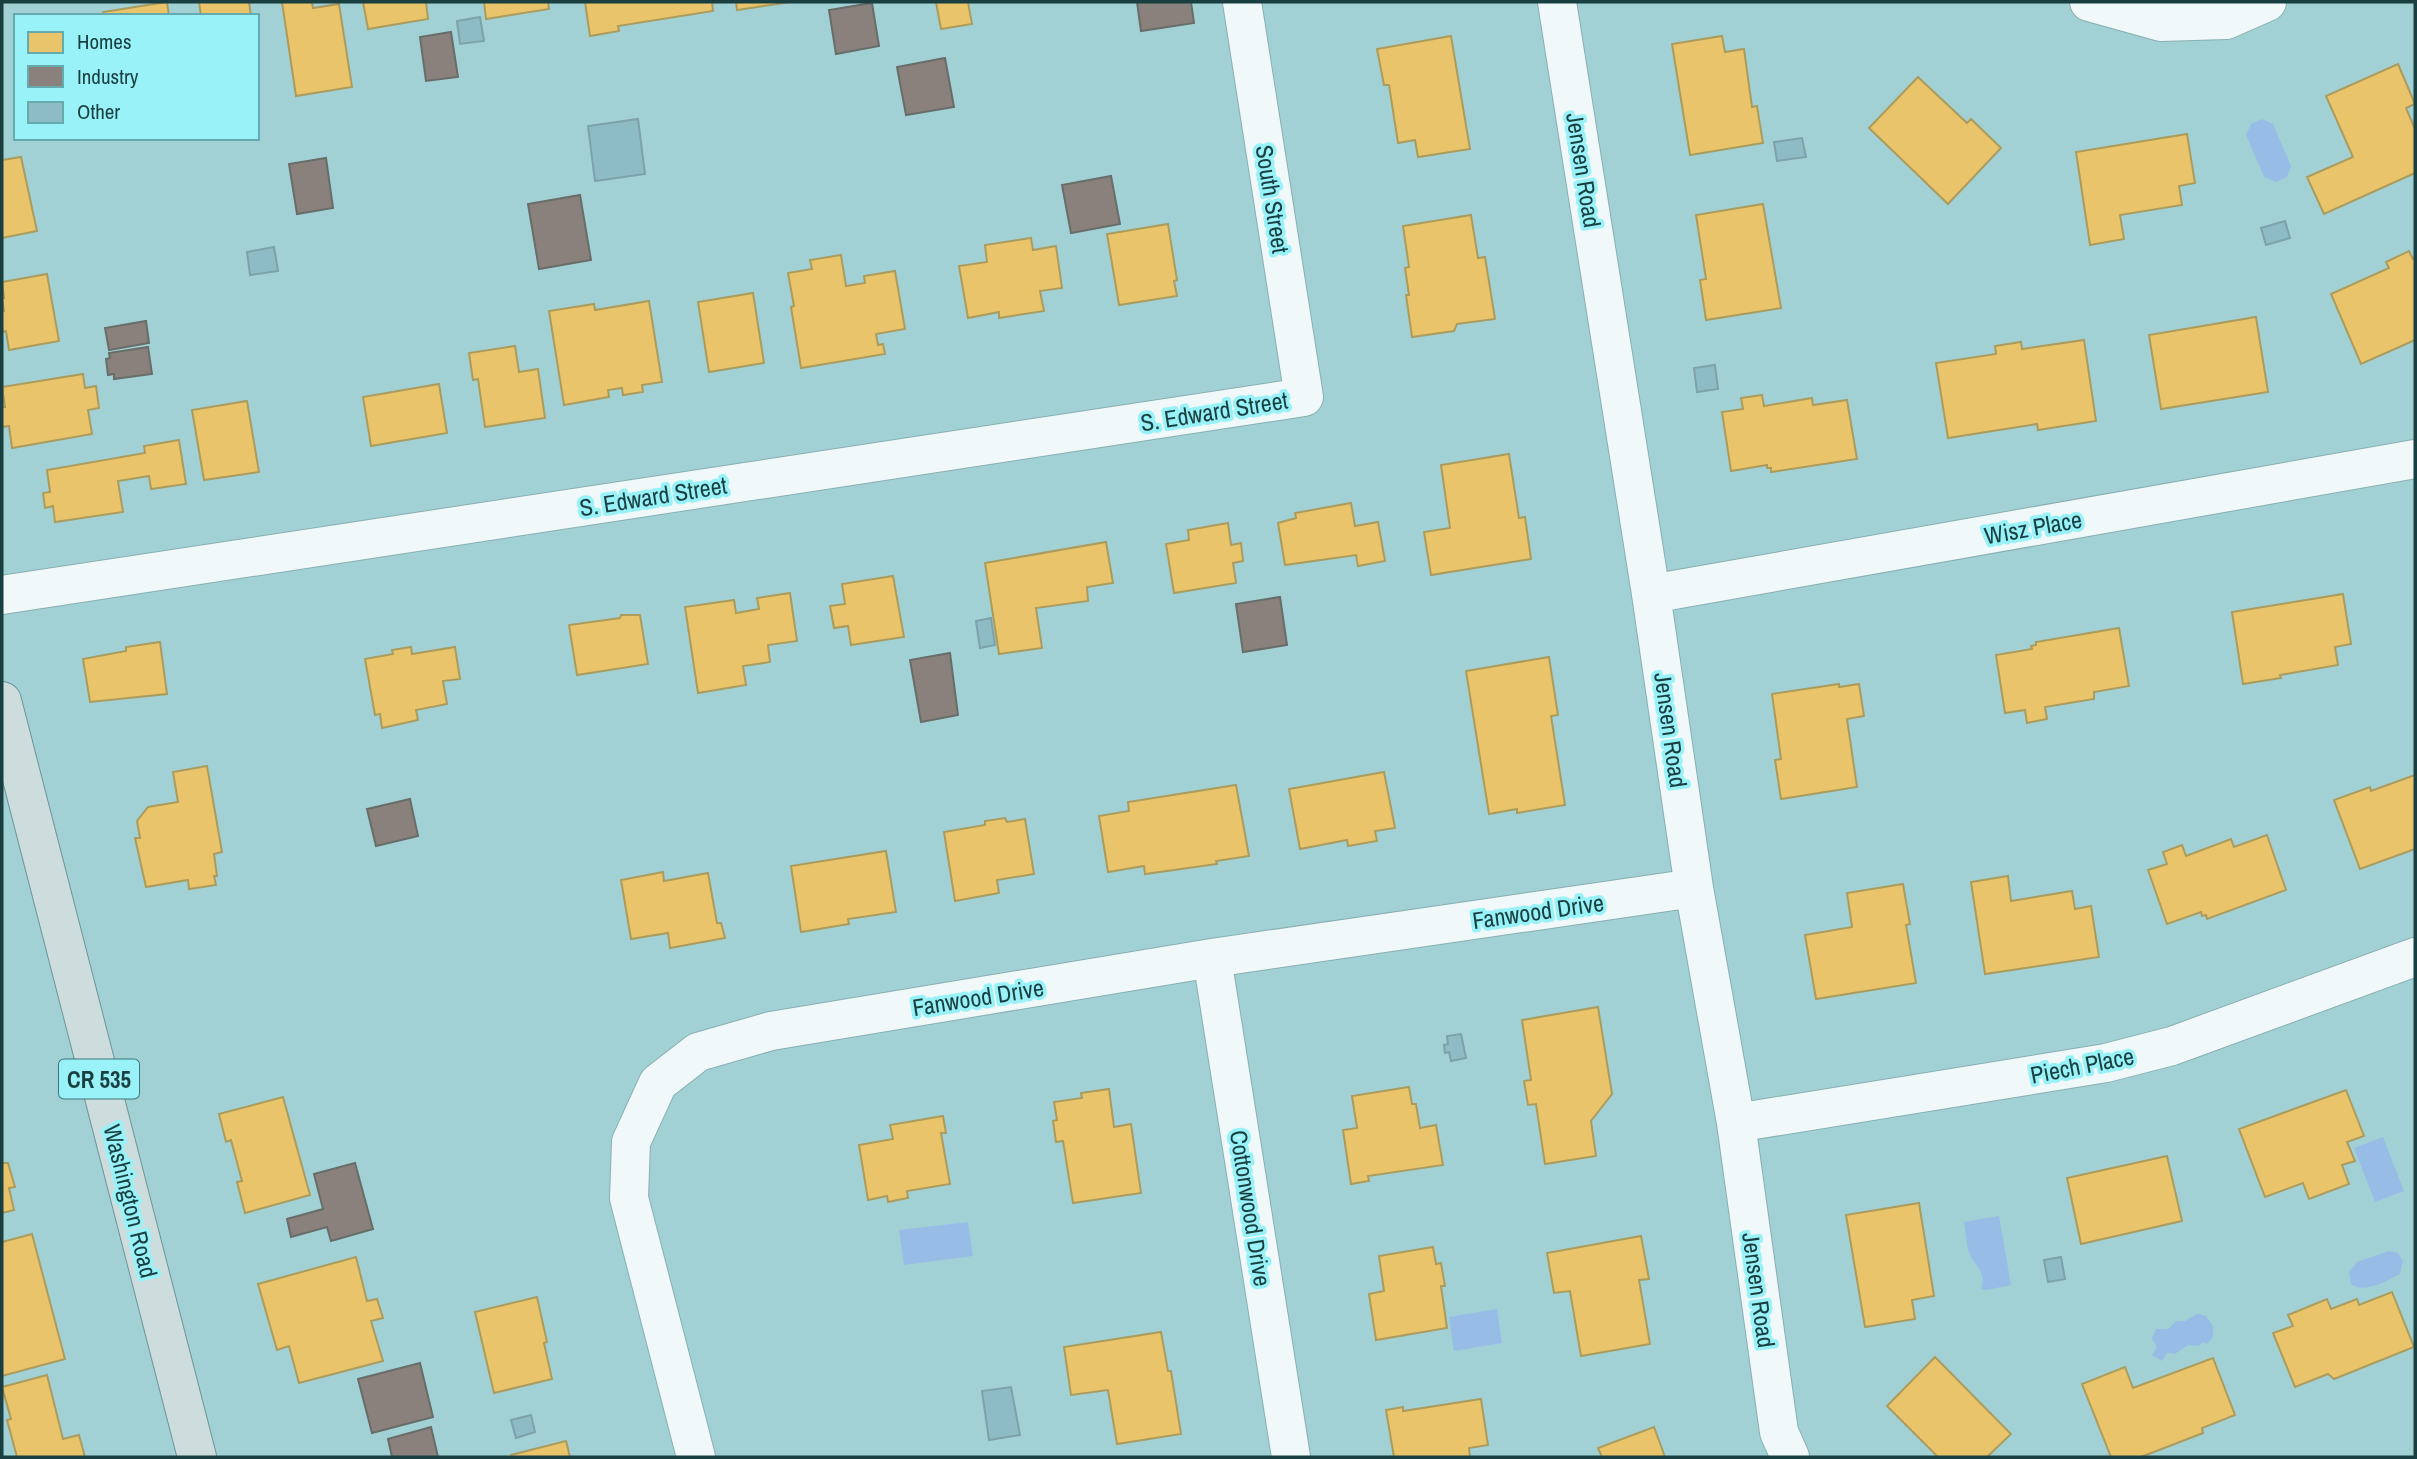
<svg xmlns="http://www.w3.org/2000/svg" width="2417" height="1459" font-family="'Archivo Narrow',sans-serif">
<rect width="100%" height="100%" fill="#a1d1d4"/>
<path fill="#97bde7" d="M 2262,119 L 2273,124 L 2291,166 L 2287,177 L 2276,182 L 2264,177 L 2246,135 L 2251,124 Z
M 2383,1137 L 2404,1191 L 2375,1202 L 2354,1148 Z
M 1999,1216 L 2011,1285 L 1987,1290 L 1981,1289 C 1986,1273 1978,1269 1971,1257 C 1966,1249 1966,1232 1964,1222 Z
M 968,1222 L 973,1256 L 904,1265 L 899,1230 Z
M 2389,1251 L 2398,1253 L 2403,1261 L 2400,1274 C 2387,1281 2364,1294 2351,1284 L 2349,1272 L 2357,1262 Z
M 1497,1309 L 1502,1343 L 1454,1351 L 1449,1317 Z
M 2197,1314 L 2206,1316 L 2213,1326 L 2213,1337 L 2207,1344 L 2203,1342 L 2199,1346 L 2188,1345 L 2175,1354 L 2167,1353 L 2162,1361 L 2152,1355 L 2157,1347 L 2152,1339 L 2156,1329 L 2168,1329 L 2176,1321 L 2185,1321 Z"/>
<path fill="#e9c46a" stroke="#ab9c5e" stroke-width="2" d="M 167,2 L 169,16 L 104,16 L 103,12 Z
M 199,2 L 249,2 L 251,16 L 201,16 Z
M 282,2 L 312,2 L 313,8 L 339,4 L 352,87 L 296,96 Z
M 363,2 L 426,2 L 428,19 L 368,29 Z
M 484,2 L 548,2 L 549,9 L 486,19 Z
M 585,2 L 712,2 L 713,11 L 618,26 L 619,31 L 590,36 Z
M 736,2 L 791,2 L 737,10 Z
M 936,2 L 968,2 L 972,24 L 941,29 Z
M 1451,36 L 1470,149 L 1418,157 L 1415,140 L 1398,143 L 1389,85 L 1384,85 L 1377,49 Z
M 1722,36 L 1725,52 L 1744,49 L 1752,107 L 1757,106 L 1763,143 L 1690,155 L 1672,44 Z
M 2398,64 L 2415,104 L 2406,108 L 2415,129 L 2415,173 L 2324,214 L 2307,177 L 2353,157 L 2326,96 Z
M 1918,77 L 1967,123 L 1971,119 L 2001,148 L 1948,204 L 1869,128 Z
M 2187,134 L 2195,183 L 2179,186 L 2182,205 L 2120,215 L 2124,239 L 2090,245 L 2076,152 Z
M 21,157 L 37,231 L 2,238 L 2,160 Z
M 1763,204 L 1781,308 L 1706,320 L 1700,280 L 1706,279 L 1696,215 Z
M 1471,215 L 1478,258 L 1485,257 L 1495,319 L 1457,324 L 1454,331 L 1412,337 L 1406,295 L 1409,295 L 1405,268 L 1409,267 L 1403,226 Z
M 1168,224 L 1177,280 L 1174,281 L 1177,296 L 1119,305 L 1107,234 Z
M 1031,238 L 1033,250 L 1056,246 L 1062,288 L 1040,291 L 1044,311 L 999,318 L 999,312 L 968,318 L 959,266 L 987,262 L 985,245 Z
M 2409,251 L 2413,259 L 2415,258 L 2415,340 L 2361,364 L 2331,294 L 2389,268 L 2386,262 Z
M 841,255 L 846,286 L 865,283 L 864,276 L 895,271 L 905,329 L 876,334 L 878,345 L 883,344 L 885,354 L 801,368 L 791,307 L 794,306 L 788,273 L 812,269 L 810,260 Z
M 47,274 L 59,341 L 9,350 L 6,331 L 3,332 L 2,327 L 2,312 L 4,311 L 2,298 L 4,298 L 2,282 Z
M 753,293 L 764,363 L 709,372 L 698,302 Z
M 649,301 L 662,382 L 642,385 L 643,392 L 623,395 L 622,388 L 608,390 L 609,397 L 564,405 L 549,311 L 594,304 L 595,310 Z
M 2256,317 L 2268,392 L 2161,409 L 2149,335 Z
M 2084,340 L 2096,421 L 2038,430 L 2037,424 L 1948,438 L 1936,363 L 1996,354 L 1995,346 L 2021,342 L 2022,349 Z
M 515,346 L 519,372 L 538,369 L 545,418 L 485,427 L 478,379 L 473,380 L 469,353 Z
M 83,374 L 85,388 L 96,386 L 99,408 L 88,410 L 92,434 L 12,448 L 9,426 L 2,427 L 2,407 L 5,407 L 2,387 Z
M 439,384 L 447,433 L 371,446 L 363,397 Z
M 1762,395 L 1764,406 L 1812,398 L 1813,405 L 1847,400 L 1857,459 L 1771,472 L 1771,468 L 1767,468 L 1767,465 L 1731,471 L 1722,412 L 1743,409 L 1741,398 Z
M 247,401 L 259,472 L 204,480 L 192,410 Z
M 179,440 L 186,484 L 151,489 L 149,476 L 118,481 L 123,512 L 55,522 L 53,506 L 45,508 L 43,493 L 50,492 L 47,470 L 145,453 L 144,446 Z
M 1509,454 L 1519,518 L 1525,517 L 1531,559 L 1431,575 L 1424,532 L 1450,528 L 1441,465 Z
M 1351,503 L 1355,526 L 1378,522 L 1385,561 L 1358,566 L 1356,555 L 1285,565 L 1278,523 L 1296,518 L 1295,513 Z
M 1228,523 L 1231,545 L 1241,543 L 1243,561 L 1233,563 L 1236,583 L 1174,593 L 1166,544 L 1189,540 L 1188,530 Z
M 1106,542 L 1113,583 L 1087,587 L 1088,601 L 1036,608 L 1042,648 L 999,654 L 985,563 Z
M 893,576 L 904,637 L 851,645 L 848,626 L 834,628 L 830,606 L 845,604 L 842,584 Z
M 790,593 L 797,641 L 768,645 L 770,662 L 743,666 L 746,685 L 698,693 L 685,607 L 734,600 L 736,613 L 759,609 L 757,598 Z
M 2343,594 L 2351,644 L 2335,647 L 2338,665 L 2280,675 L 2281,678 L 2243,684 L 2232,612 Z
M 621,615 L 640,615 L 648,664 L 577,675 L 569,625 L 620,618 Z
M 2119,628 L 2129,686 L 2094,692 L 2094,699 L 2045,707 L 2047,719 L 2027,723 L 2025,710 L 2005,713 L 1996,655 L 2032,649 L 2031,646 L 2036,645 L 2036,642 Z
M 160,642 L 167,694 L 90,702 L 83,659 L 126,651 L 126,647 Z
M 411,647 L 412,654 L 455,647 L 460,679 L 443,681 L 447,704 L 416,710 L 418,720 L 382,728 L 380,714 L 375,715 L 365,659 L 393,654 L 392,650 Z
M 1549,657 L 1558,715 L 1551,716 L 1565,805 L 1517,813 L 1517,809 L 1489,814 L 1466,671 Z
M 1839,684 L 1839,687 L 1859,684 L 1864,716 L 1847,719 L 1857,787 L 1781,799 L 1775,760 L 1781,759 L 1772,694 Z
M 207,766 L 222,852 L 214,854 L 217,876 L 214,876 L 216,885 L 189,889 L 188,880 L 146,887 L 135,838 L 140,838 L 137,821 L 148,807 L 178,802 L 173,772 Z
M 1384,772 L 1395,828 L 1375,831 L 1377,841 L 1348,846 L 1347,840 L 1300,849 L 1289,789 Z
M 2415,775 L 2415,849 L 2360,869 L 2334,800 L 2370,787 L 2371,791 Z
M 1236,785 L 1249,856 L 1216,861 L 1217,864 L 1145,874 L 1144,866 L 1108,872 L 1099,816 L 1129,811 L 1128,802 Z
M 1005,818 L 1007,822 L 1025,819 L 1034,874 L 997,880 L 999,893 L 955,901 L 944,832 L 985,825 L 985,821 Z
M 2267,835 L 2286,890 L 2207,919 L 2206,915 L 2202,916 L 2201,912 L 2167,924 L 2148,870 L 2167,864 L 2163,852 L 2182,845 L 2186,856 L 2231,839 L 2234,847 Z
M 886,851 L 896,912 L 848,919 L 849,924 L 801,932 L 791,866 Z
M 663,872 L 664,881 L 708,873 L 717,923 L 721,923 L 725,938 L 670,948 L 668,933 L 631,939 L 621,880 Z
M 2008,876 L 2011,901 L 2072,891 L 2075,909 L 2091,906 L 2099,957 L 1985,974 L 1971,882 Z
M 1903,884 L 1910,924 L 1906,925 L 1916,983 L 1816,999 L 1805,935 L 1852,927 L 1847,893 Z
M 1598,1007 L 1612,1094 L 1591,1121 L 1596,1156 L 1545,1164 L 1536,1104 L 1528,1105 L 1524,1081 L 1531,1080 L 1522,1020 Z
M 1409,1087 L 1412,1104 L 1416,1104 L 1420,1128 L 1436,1125 L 1443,1165 L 1368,1176 L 1369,1181 L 1351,1184 L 1343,1130 L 1357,1128 L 1352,1096 Z
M 1109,1089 L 1114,1127 L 1131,1124 L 1141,1193 L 1073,1203 L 1063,1141 L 1056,1142 L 1053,1121 L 1057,1120 L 1054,1102 L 1082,1098 L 1081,1093 Z
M 2346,1090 L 2364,1136 L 2347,1142 L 2355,1161 L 2342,1165 L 2349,1184 L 2309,1199 L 2303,1183 L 2265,1197 L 2239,1129 Z
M 283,1097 L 310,1195 L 245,1213 L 237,1182 L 242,1181 L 231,1140 L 226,1142 L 219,1114 Z
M 943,1116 L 946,1133 L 941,1133 L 950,1184 L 907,1191 L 908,1198 L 888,1202 L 887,1196 L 868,1200 L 859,1145 L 893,1139 L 890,1125 Z
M 2167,1156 L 2182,1221 L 2081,1244 L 2067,1178 Z
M 2,1163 L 8,1163 L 15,1187 L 9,1188 L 14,1210 L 2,1213 Z
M 1919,1203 L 1934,1296 L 1912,1300 L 1915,1319 L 1865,1327 L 1846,1215 Z
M 32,1234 L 65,1359 L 2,1376 L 2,1242 Z
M 1641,1236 L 1649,1279 L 1639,1280 L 1650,1344 L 1581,1356 L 1570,1291 L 1554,1293 L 1547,1253 Z
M 1433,1247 L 1436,1264 L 1441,1263 L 1445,1286 L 1441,1286 L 1447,1328 L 1376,1340 L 1369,1294 L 1384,1291 L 1379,1256 Z
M 356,1257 L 367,1301 L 377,1299 L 383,1318 L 371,1321 L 383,1361 L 299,1383 L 289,1346 L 277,1350 L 258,1284 Z
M 2392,1292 L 2414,1347 L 2334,1379 L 2328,1374 L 2295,1387 L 2273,1333 L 2293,1326 L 2288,1315 L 2327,1299 L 2331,1309 L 2357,1299 L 2359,1305 Z
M 537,1297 L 547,1342 L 544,1343 L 552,1379 L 494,1393 L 475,1312 Z
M 1161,1332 L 1168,1371 L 1171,1371 L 1181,1434 L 1117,1444 L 1108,1390 L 1071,1395 L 1064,1347 Z
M 1935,1357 L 2011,1434 L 1987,1457 L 1938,1457 L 1887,1406 Z
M 2213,1358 L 2235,1415 L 2202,1428 L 2203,1433 L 2141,1457 L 2111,1457 L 2082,1384 L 2125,1367 L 2133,1388 Z
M 47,1375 L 63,1439 L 79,1435 L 85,1457 L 17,1457 L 7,1420 L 11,1419 L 2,1387 Z
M 1481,1399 L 1488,1445 L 1469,1448 L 1470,1457 L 1394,1457 L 1386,1410 L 1403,1407 L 1403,1411 Z
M 1654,1427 L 1665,1457 L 1602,1457 L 1598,1448 Z
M 566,1441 L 570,1457 L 512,1457 L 511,1455 Z"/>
<path fill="#8a817c" stroke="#686d6a" stroke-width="2" d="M 1137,2 L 1191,2 L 1194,23 L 1141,31 Z
M 872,3 L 879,46 L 836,54 L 829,10 Z
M 451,32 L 458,77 L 426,81 L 420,37 Z
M 945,58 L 954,107 L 906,115 L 897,67 Z
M 326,158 L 333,208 L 297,214 L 289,164 Z
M 1111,176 L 1120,224 L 1071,233 L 1062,185 Z
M 580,195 L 591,260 L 539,269 L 528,204 Z
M 146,321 L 149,343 L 109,350 L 105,328 Z
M 148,347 L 152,374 L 114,379 L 114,374 L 108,375 L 106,359 L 110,358 L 109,353 Z
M 1280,597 L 1287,645 L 1243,652 L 1236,604 Z
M 950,653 L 958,715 L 921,722 L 910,660 Z
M 410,799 L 418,836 L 376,846 L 367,809 Z
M 355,1163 L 373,1229 L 331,1241 L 327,1227 L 291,1237 L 287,1219 L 323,1209 L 314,1174 Z
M 420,1363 L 433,1417 L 372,1433 L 358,1379 Z
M 431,1427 L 438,1457 L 392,1457 L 388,1439 Z"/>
<path fill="#8dbcc5" stroke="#7da2a9" stroke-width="2" d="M 480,17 L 484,41 L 460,44 L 457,21 Z
M 638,119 L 645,174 L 595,181 L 588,126 Z
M 1802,138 L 1806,157 L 1777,161 L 1774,142 Z
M 2285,221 L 2290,238 L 2266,245 L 2261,228 Z
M 274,247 L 278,271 L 250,275 L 247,252 Z
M 1715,365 L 1718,389 L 1697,392 L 1694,368 Z
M 991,618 L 995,645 L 980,648 L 976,621 Z
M 1461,1034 L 1466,1058 L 1451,1061 L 1449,1052 L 1445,1053 L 1444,1045 L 1448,1044 L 1447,1036 Z
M 2061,1257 L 2065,1279 L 2048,1282 L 2044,1260 Z
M 1011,1387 L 1020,1435 L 989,1440 L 982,1391 Z
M 531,1415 L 535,1432 L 516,1438 L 511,1420 Z"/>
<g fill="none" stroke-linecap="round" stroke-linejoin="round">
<defs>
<path id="minor" d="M 1557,2 L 1651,594 L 1694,888 L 1736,1123 L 1779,1432 L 1790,1457
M 2089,2 L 2161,22 L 2226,20 L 2267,2
M 1651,594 L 2415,459
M 2,595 L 1304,397 L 1242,2
M 1212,958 L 1291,1457
M 1736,1123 L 2106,1063 L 2172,1046 L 2415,957
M 696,1457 L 629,1198 L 631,1142 L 658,1083 L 698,1052 L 771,1031 L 1212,958 L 1694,888"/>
<path id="primary" d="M 2,701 L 197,1457"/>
</defs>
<use href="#minor" stroke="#88afb1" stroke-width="40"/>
<use href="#primary" stroke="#6d9395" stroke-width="40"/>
<use href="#minor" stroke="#f1f8f9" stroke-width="38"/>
<use href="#primary" stroke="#cddddd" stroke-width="38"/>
</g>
<g text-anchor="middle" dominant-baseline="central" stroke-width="7" stroke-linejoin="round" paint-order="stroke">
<rect fill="#98f2f8" stroke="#3f7578" stroke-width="2" x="59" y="1059.5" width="80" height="39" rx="5"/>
<g font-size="23" font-weight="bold" fill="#193f41">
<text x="99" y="1079">CR 535</text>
</g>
<g font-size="24" fill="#193f41" stroke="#98f2f8">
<text transform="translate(1584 170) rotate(81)">Jensen Road</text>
<text transform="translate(1273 199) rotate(81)">South Street</text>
<text transform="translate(1214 411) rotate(-9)">S. Edward Street</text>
<text transform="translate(653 496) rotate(-9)">S. Edward Street</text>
<text transform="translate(2033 527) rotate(-10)">Wisz Place</text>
<text transform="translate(1671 730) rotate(82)">Jensen Road</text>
<text transform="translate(1538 911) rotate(-8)">Fanwood Drive</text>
<text transform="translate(978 997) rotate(-9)">Fanwood Drive</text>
<text transform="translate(2082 1065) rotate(-11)">Piech Place</text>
<text transform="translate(131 1201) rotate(76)">Washington Road</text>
<text transform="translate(1251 1208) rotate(81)">Cottonwood Drive</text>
<text transform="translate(1759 1290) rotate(82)">Jensen Road</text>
</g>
</g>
<rect width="2417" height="1459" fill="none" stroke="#193f41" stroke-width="7"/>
<rect x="14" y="14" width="245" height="126" fill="#98f2f8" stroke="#65aaaf" stroke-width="2"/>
<rect x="28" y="32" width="35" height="21" fill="#e9c46a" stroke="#65aaaf" stroke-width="2"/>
<text x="77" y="49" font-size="21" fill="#193f41">Homes</text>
<rect x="28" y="66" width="35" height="21" fill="#8a817c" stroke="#65aaaf" stroke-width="2"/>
<text x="77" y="84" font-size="21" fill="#193f41">Industry</text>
<rect x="28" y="102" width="35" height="21" fill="#8dbcc5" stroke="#65aaaf" stroke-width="2"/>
<text x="77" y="119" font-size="21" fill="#193f41">Other</text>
</svg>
